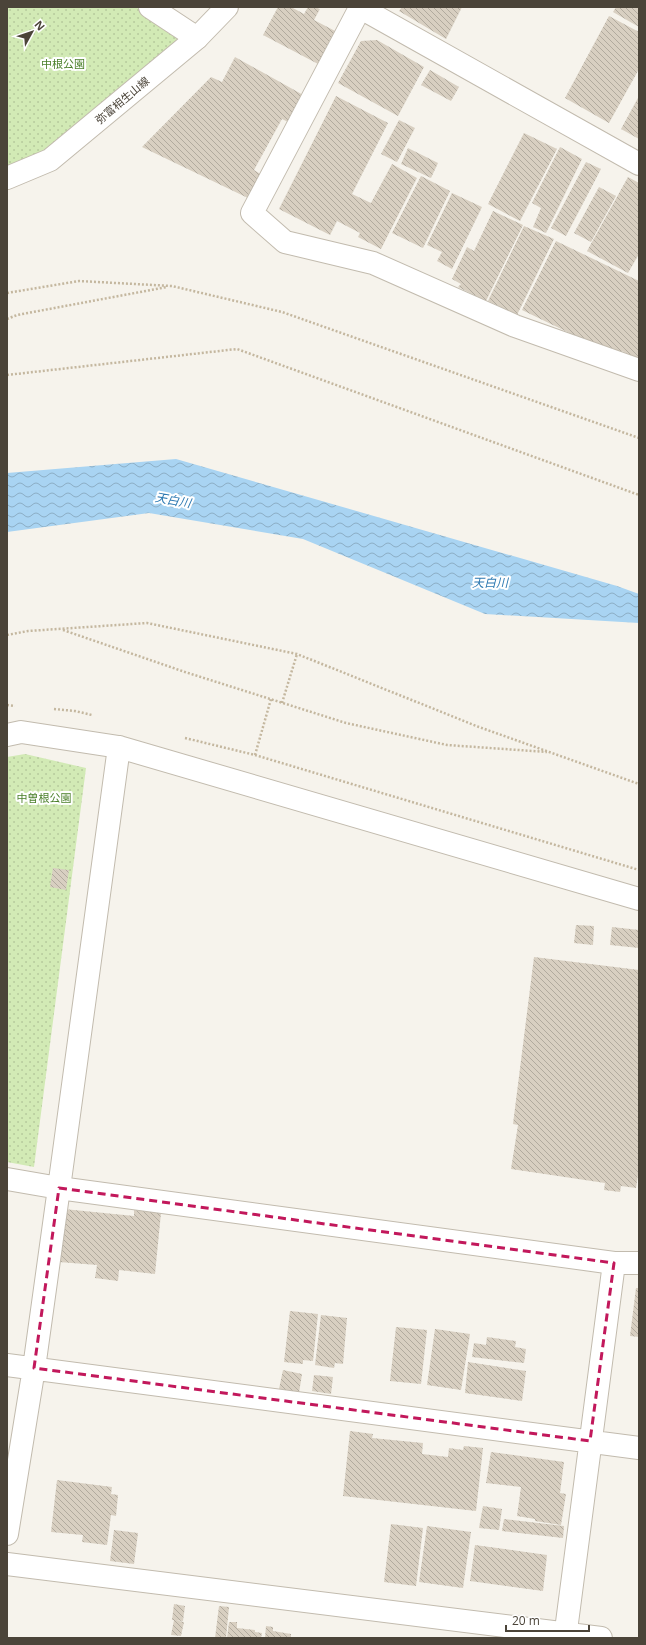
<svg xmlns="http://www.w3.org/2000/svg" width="646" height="1645" font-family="'Open Sans','Noto Sans JP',sans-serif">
<defs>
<pattern id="park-dots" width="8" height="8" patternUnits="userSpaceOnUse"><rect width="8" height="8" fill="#d2eab5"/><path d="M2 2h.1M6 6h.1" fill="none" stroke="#b6ca9c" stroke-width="1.8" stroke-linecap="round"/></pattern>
<pattern id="water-waves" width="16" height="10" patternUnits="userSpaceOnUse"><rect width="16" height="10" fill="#a9d4f2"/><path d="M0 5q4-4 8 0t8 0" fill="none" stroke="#8caec5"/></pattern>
<pattern id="building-back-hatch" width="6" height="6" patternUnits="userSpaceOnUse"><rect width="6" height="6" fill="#d8cfc1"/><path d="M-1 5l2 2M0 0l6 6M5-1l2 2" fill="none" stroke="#b1aa9e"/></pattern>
</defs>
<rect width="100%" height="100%" fill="#f6f3ec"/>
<path fill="url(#park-dots)" d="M 7,7 L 136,7 L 182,37 L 47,151 L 7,166 Z
M 25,754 L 86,768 L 34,1167 L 7,1162 L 7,757 Z"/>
<path fill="url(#water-waves)" d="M 176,459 L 617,586 L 639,594 L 639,623 L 485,614 L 303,539 L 149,513 L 7,532 L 7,473 Z"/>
<path fill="url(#building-back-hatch)" d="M 278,7 L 291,7 L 304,14 L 308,7 L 315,7 L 320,9 L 314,20 L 337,32 L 320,65 L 263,35 Z
M 402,7 L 462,7 L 446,39 L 399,11 Z
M 616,7 L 639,7 L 639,27 L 613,12 Z
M 609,16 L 639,32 L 639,69 L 609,123 L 565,98 Z
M 377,40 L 424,67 L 398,116 L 338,83 L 361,41 Z
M 235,57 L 305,96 L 290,123 L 282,119 L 254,170 L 262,175 L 250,199 L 142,147 L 211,77 L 222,82 Z
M 430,70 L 459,87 L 451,101 L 421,85 Z
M 336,96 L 388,123 L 352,194 L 371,203 L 392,164 L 417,178 L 381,249 L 358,237 L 360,233 L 337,221 L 330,235 L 279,209 Z
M 639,96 L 639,139 L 621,129 Z
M 399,120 L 415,128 L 397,162 L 381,154 Z
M 524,133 L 557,149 L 520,221 L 488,204 Z
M 560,147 L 582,159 L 546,233 L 533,227 L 541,208 L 532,203 Z
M 408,148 L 438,163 L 431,178 L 401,164 Z
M 586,162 L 601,169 L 566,236 L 551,228 Z
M 421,176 L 450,191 L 423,248 L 392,233 Z
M 628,177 L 639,183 L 639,254 L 628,273 L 587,251 Z
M 599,187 L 616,196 L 591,242 L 574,233 Z
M 452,193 L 482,207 L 452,269 L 437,261 L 442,252 L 427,245 Z
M 493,211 L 523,225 L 486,301 L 458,287 L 461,284 L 452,279 L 467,247 L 474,251 Z
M 524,226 L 554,239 L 517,315 L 488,301 Z
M 556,241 L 639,281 L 639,359 L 622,351 L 619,357 L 522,310 Z
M 53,868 L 69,870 L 66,890 L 50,887 Z
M 576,925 L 594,926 L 593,945 L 574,943 Z
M 612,927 L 639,930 L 639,948 L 610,945 Z
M 534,957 L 639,970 L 639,1169 L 636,1188 L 621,1186 L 620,1192 L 604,1190 L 605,1183 L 511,1169 L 518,1125 L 513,1124 Z
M 64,1209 L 134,1216 L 134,1210 L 161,1213 L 155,1274 L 119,1270 L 118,1281 L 95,1278 L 97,1265 L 59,1262 Z
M 636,1288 L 639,1288 L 639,1337 L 630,1336 Z
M 290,1311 L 318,1314 L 313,1361 L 303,1360 L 303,1364 L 284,1362 Z
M 321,1315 L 347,1318 L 343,1364 L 335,1363 L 334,1368 L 315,1365 Z
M 396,1327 L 427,1330 L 421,1384 L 390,1381 Z
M 435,1329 L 470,1334 L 461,1390 L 427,1385 Z
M 487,1337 L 516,1341 L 515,1347 L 526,1349 L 524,1363 L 472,1357 L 474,1343 L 486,1345 Z
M 468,1362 L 526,1371 L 522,1401 L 465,1393 Z
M 283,1370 L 302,1374 L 299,1393 L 279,1389 Z
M 314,1375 L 333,1377 L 331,1394 L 312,1391 Z
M 350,1431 L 373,1434 L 372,1438 L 423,1443 L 422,1454 L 448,1457 L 449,1448 L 463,1450 L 464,1446 L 483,1448 L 476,1511 L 343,1496 Z
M 491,1452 L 564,1462 L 560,1493 L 566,1494 L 561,1525 L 535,1521 L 535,1519 L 517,1516 L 521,1487 L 486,1483 Z
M 57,1480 L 112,1487 L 111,1494 L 118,1495 L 116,1516 L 111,1515 L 107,1545 L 82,1542 L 83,1535 L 51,1532 Z
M 483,1506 L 502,1509 L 499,1530 L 479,1528 Z
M 504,1519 L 564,1526 L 563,1538 L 502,1531 Z
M 391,1524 L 423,1528 L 416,1586 L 384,1582 Z
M 427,1526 L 471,1532 L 463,1588 L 419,1582 Z
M 114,1530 L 138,1533 L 134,1564 L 110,1561 Z
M 475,1545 L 547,1555 L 543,1591 L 470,1581 Z
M 174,1604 L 185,1606 L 183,1621 L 172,1620 Z
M 219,1606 L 229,1607 L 226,1638 L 215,1638 Z
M 174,1620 L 184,1622 L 181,1636 L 171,1635 Z
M 229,1622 L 237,1622 L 237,1628 L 255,1630 L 255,1632 L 262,1633 L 261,1638 L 227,1638 Z
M 266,1626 L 273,1627 L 273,1631 L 291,1634 L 291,1638 L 265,1638 Z"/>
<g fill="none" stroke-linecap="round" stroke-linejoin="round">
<defs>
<path id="minor" d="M 150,7 L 197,38
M 359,7 L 639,164
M 360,8 L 252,213 L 285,242 L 373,263 L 515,326 L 639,370
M 7,735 L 21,732 L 119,747 L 639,899
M 119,747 L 59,1188 L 614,1263 L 639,1263
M 7,1179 L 59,1188 L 34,1368 L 7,1534
M 7,1365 L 639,1448
M 7,1564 L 601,1638
M 565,1638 L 614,1263"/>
<path id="tertiary" d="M 7,178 L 50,160 L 197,38 L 227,7"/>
</defs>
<use href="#minor" stroke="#c2bbae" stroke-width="24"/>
<use href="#tertiary" stroke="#c2bbae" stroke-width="24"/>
<path stroke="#c4b79f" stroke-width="2.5" stroke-dasharray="2 2" stroke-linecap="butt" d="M 7,293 L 79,281 L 172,286 L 282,312 L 639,438
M 7,319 L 17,315 L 167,287
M 7,375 L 237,349 L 639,495
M 63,630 L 185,672 L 346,723 L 447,745 L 547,752
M 7,635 L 28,631 L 147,623 L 297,654 L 479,727 L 639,784
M 282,703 L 297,654
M 7,705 L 15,706
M 54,709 L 75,711 L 92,715
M 185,738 L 255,755 L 639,870
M 255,755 L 271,699"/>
<use href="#minor" stroke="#fff" stroke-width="22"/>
<use href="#tertiary" stroke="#fff" stroke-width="22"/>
</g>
<path fill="none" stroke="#c2185b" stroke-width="3" stroke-dasharray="8 5" stroke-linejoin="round" d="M 59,1188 L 614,1263 L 590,1441 L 34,1368 Z"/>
<g text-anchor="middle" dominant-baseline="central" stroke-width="4" stroke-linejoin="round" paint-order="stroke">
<g font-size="11" fill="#4a7f2a" stroke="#fff">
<text x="63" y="63">中根公園</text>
<text x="44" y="797">中曽根公園</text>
</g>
<g font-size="11" fill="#4b4439" stroke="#fff">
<text transform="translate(122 100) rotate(-40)">弥富相生山線</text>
</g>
<g font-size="12" font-style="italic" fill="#2e7ab2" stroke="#fff">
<text transform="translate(173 500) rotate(10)">天白川</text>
<text x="490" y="582">天白川</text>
</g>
</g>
<rect width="646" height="1645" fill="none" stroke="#4b4439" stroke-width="16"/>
<g transform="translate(32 32) rotate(50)" stroke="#ffffff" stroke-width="3" paint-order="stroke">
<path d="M0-3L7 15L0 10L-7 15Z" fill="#4b4439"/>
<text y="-6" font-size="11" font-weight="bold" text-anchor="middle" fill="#4b4439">N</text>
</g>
<path d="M506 1625v6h83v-6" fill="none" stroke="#4b4439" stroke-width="2"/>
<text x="512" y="1625" font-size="12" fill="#4b4439" stroke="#ffffff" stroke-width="3" paint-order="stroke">20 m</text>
</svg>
